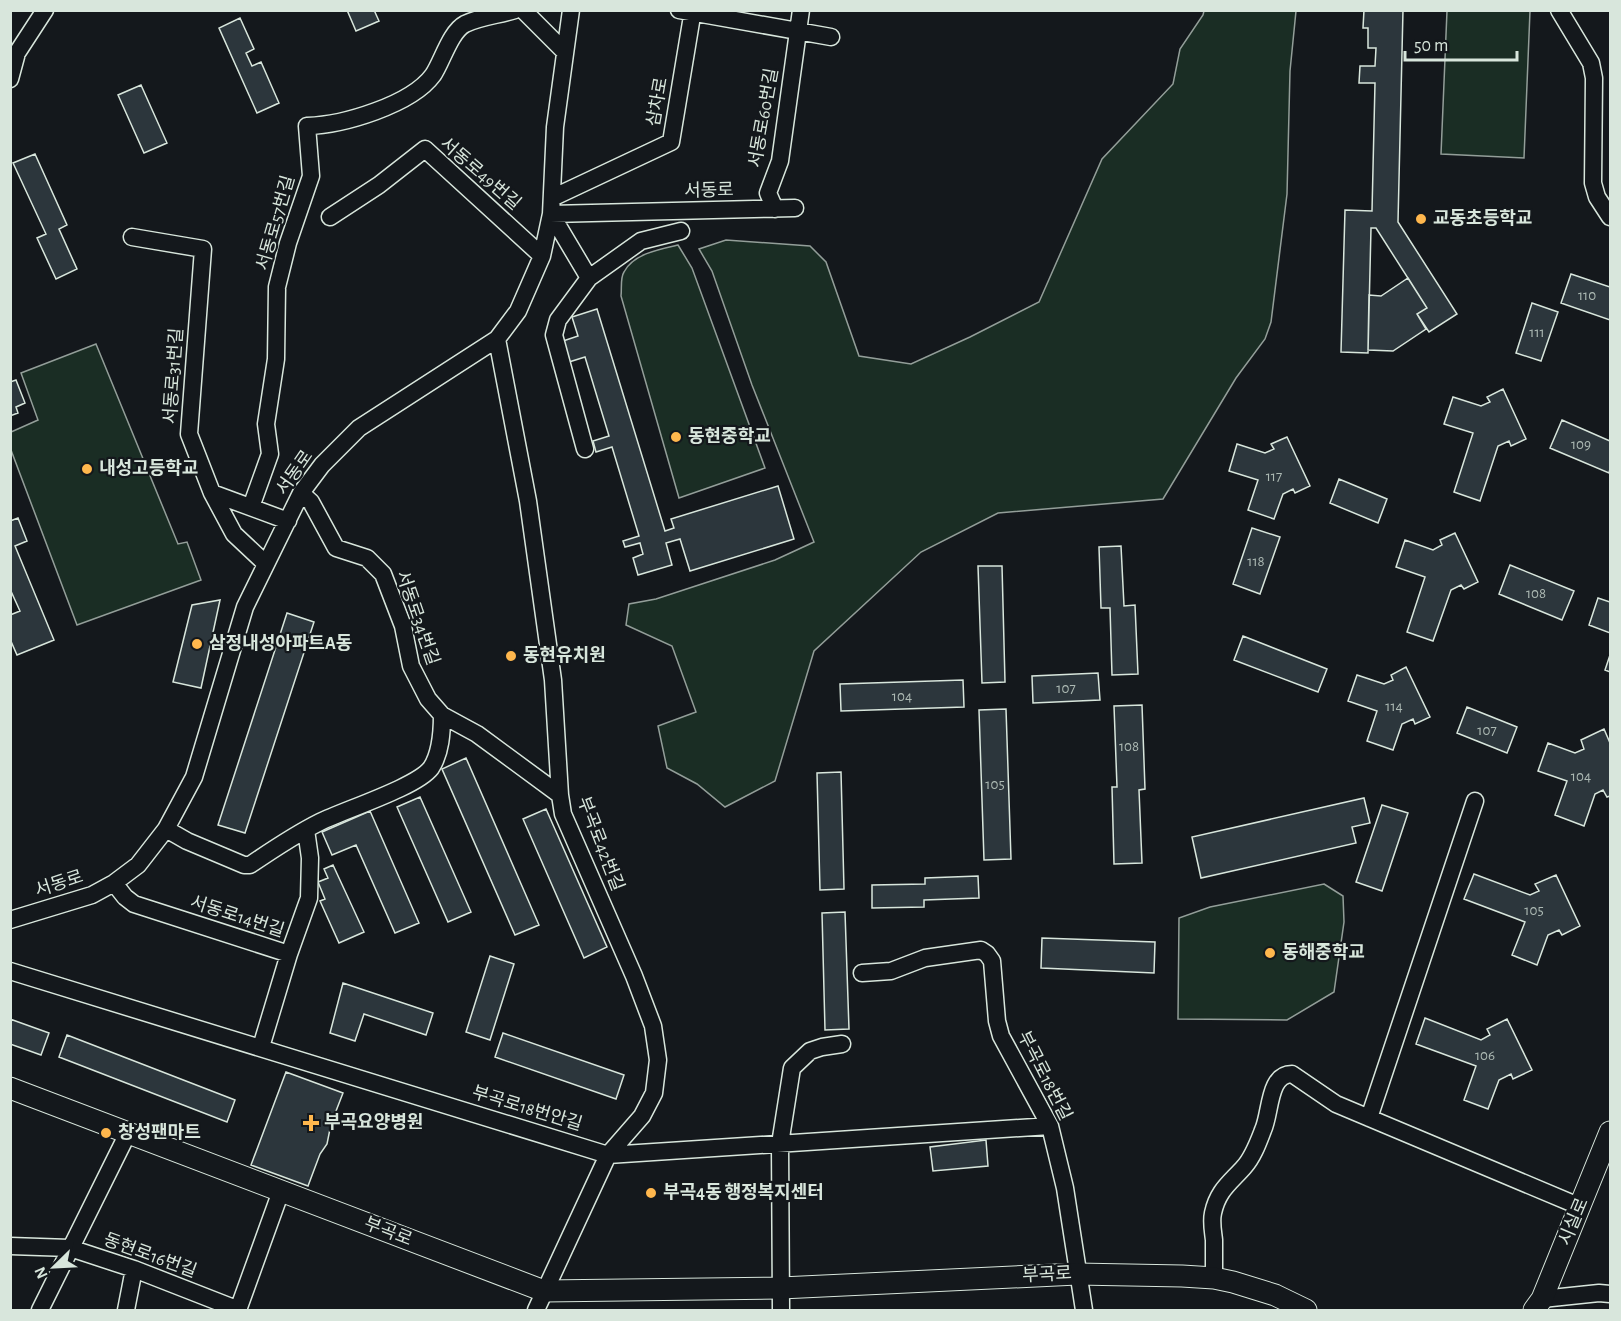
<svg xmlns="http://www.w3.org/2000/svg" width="1621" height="1321" font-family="'Alegreya Sans','Noto Sans KR',sans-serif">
<rect width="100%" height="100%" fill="#14181c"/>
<path fill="#1a2d24" stroke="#939e99" stroke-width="1.5" d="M 1204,11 L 1296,11 L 1290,71 L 1287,194 L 1271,322 L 1265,339 L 1236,378 L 1163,499 L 998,513 L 921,552 L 814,651 L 775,781 L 725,807 L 697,784 L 667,768 L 658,726 L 696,712 L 672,646 L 626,625 L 629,604 L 656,599 L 775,560 L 814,542 L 752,385 L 712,271 L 699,249 L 726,240 L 810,246 L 826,262 L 859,356 L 911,364 L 970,337 L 1039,302 L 1102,159 L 1173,84 L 1180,49 L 1203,15 Z
M 1447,11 L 1530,11 L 1524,158 L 1441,154 Z
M 678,245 L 692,268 L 765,468 L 679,498 L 621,296 C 622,288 620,278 624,272 C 633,254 660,249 678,245 Z
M 96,344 L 178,544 L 187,542 L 201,580 L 77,625 L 11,450 L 11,432 L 38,420 L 21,373 Z
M 1324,884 L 1343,896 L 1344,922 L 1334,992 L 1287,1020 L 1178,1019 L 1179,918 L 1210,907 Z"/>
<path fill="#2c363c" stroke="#d8e6dc" stroke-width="1.5" d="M 347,10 L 374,10 L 379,21 L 356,31 Z
M 1364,10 L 1403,10 L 1398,222 L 1457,314 L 1429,332 L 1417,314 L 1427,308 L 1376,228 L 1371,228 L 1368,353 L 1341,352 L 1345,210 L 1372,211 L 1375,83 L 1359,83 L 1360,66 L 1375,66 L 1376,48 L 1368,48 L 1368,28 L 1363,28 Z
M 240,18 L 254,49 L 246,53 L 252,66 L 261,62 L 279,103 L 257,113 L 219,28 Z
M 141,85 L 167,143 L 144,153 L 118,95 Z
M 35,154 L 67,225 L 59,229 L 77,269 L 56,279 L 37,238 L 46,234 L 13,163 Z
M 1571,274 L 1610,287 L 1610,320 L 1561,303 Z
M 1408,278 L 1427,308 L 1417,314 L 1426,329 L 1393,351 L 1368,350 L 1369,295 L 1381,296 Z
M 1532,303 L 1558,312 L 1541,361 L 1516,353 Z
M 597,309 L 665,531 L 674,528 L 671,519 L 778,486 L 794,539 L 690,571 L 680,539 L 666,543 L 672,565 L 638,575 L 633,558 L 643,554 L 640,543 L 625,547 L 623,541 L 639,536 L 612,447 L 596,452 L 593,441 L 609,436 L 585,357 L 569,362 L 563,341 L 578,336 L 572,317 Z
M 16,380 L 25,403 L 16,407 L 18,413 L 10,416 L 10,382 Z
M 1503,389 L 1526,439 L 1511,446 L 1509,441 L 1498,446 L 1480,501 L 1454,492 L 1473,433 L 1444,424 L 1453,397 L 1481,406 L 1490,402 L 1487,397 Z
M 1562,420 L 1610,441 L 1610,469 L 1609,473 L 1550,448 Z
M 1287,437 L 1310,486 L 1295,493 L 1293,489 L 1283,494 L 1274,519 L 1248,510 L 1258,480 L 1229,471 L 1237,444 L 1265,453 L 1274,449 L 1271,444 Z
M 1339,479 L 1387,499 L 1378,523 L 1330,503 Z
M 18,518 L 27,541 L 15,546 L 54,640 L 17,655 L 10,639 L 10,615 L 20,611 L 10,589 L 10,521 Z
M 1252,528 L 1280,537 L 1260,594 L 1233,584 Z
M 1455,533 L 1478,582 L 1464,589 L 1461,585 L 1451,590 L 1433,641 L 1407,632 L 1425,577 L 1396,567 L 1405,540 L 1433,550 L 1442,545 L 1440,540 Z
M 1121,546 L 1124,606 L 1135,605 L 1138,674 L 1112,675 L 1110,608 L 1101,608 L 1099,547 Z
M 1510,565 L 1574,591 L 1562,620 L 1499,594 Z
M 978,566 L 1002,566 L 1005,682 L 982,683 Z
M 1598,598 L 1610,602 L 1610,633 L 1589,625 Z
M 220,600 L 201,688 L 173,682 L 192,605 Z
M 287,613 L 314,622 L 245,833 L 218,825 Z
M 1243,636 L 1327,669 L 1318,692 L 1234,660 Z
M 1610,655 L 1610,672 L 1605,670 Z
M 1406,667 L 1430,717 L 1415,724 L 1413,719 L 1402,724 L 1393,750 L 1367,741 L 1377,711 L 1348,701 L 1357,675 L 1384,684 L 1393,680 L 1391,675 Z
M 1098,673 L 1100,700 L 1033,703 L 1032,676 Z
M 963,680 L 964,707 L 841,711 L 840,684 Z
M 1142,705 L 1145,789 L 1139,790 L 1142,863 L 1114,864 L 1112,787 L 1117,787 L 1114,706 Z
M 1467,707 L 1517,727 L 1507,753 L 1457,733 Z
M 1006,709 L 1011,859 L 984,860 L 979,710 Z
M 1604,729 L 1610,743 L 1610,796 L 1607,797 L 1603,790 L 1595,794 L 1584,826 L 1555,815 L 1567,781 L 1538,771 L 1548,743 L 1575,753 L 1584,749 L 1581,740 Z
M 466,758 L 539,925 L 515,935 L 442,769 Z
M 841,772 L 844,889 L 820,890 L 817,773 Z
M 420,797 L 471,912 L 448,922 L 397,807 Z
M 1364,798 L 1370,823 L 1352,827 L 1356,843 L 1201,878 L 1192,837 Z
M 1382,805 L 1408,813 L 1382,891 L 1356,882 Z
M 546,809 L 607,947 L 584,958 L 523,819 Z
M 370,811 L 419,923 L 395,933 L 356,845 L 332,855 L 322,832 Z
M 333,865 L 364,932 L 339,943 L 320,901 L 325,899 L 318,882 L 328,878 L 324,869 Z
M 1474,874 L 1530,895 L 1539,891 L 1535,884 L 1556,875 L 1580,926 L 1562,935 L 1559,930 L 1548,935 L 1537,965 L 1512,955 L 1525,922 L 1464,899 Z
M 978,876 L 979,898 L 924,900 L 924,907 L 872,908 L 872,885 L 925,884 L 925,878 Z
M 845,912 L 849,1029 L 825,1030 L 822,913 Z
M 1042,938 L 1155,942 L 1154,973 L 1041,968 Z
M 490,956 L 514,964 L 490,1040 L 466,1032 Z
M 343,983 L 433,1013 L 426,1035 L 364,1014 L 355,1041 L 330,1033 Z
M 1425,1018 L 1481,1040 L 1490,1035 L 1487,1029 L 1507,1019 L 1532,1070 L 1513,1079 L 1511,1074 L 1499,1080 L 1488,1109 L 1464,1100 L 1476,1066 L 1416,1044 Z
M 10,1019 L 49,1033 L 41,1055 L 10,1044 Z
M 503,1033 L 624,1075 L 616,1099 L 495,1057 Z
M 67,1035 L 235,1100 L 227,1122 L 59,1057 Z
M 286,1072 L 343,1093 L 331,1124 L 327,1144 L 320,1154 L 308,1186 L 251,1165 Z
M 986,1140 L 988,1166 L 933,1171 L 930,1147 Z"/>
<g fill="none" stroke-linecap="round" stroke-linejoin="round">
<defs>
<path id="minor" d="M 523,10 L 564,51
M 679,10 L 831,37
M 1559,10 L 1591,63 L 1594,78 L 1593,183 L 1597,197 L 1610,217
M 10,79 L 17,53 L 45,10
M 552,198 L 671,142 L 693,10
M 775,209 L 768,193 L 780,161 L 801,10
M 330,217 L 379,185 L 425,149 L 542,256
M 132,237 L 203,249 L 189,434 L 212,493 L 234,534 L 266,564
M 589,278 L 641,241 L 681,231
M 497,339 L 528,501 L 553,680 L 560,795 L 563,814 L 634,976 L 653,1026 L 658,1060 L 654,1093 L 642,1116 L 608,1155 L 536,1310
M 585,449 L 554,335 L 558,320 L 589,278 L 551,214 L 795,208
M 212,493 L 288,521
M 301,493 L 311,502 L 336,548 L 367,558 L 383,574 L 403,626 L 411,666 L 428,699 L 442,715 L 477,734 L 560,795
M 251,507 L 270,454 L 266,424 L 276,359 L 277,287 L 288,243 L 311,176 L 307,126 C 343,125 411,105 433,75 C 442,62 450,32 465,24 C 479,17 499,15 515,10
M 166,829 L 187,841 L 244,865 L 250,865 C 272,850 296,834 320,822 C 344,810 417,787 431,768 C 441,753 442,732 442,715
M 114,883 L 125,897 L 134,904 L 289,954
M 10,920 L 92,895 L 114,883 L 138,865 L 166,829 L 194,777 L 245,607 L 301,493 L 322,465 L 359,428 L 497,339 L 518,311 L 542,256 L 551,214 L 555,127 L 571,10
M 10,971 L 608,1155 L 1050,1126
M 862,973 L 891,971 L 925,958 L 981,950 L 987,954 L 992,961 L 997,1021 L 1001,1036 L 1050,1126 L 1065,1188 L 1084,1310
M 261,1047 L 289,954 L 309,898 L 310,858 L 306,830
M 1369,1118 L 1475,801
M 10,1246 L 70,1248 L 134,1269 L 239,1310
M 1214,1278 C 1214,1265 1214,1253 1214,1240 C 1213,1231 1211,1222 1213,1213 C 1218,1190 1230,1183 1244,1167 C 1253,1157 1258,1143 1263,1130 C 1271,1113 1268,1074 1292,1074 L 1336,1104 L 1581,1207
M 1542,1299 L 1599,1293 L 1610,1294
M 40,1310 L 128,1133
M 126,1310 L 134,1269
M 238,1310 L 281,1191
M 781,1310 L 780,1144 L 792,1068 L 810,1051 L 822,1047 L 842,1044"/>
<path id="major" d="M 10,1088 L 544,1291 L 781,1288 L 1077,1274 L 1182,1276 L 1214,1278 L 1233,1282 L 1275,1295 L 1306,1310
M 1534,1310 L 1542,1299 L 1610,1132"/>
</defs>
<use href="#minor" stroke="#d8e6dc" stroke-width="19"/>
<use href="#major" stroke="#d8e6dc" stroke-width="23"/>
<use href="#minor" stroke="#14181c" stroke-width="16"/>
<use href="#major" stroke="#14181c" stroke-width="21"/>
</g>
<g fill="#ffb74d" stroke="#14181c" stroke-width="2">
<circle cx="1421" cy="219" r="6"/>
<circle cx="676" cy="437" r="6"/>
<circle cx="87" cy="469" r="6"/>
<circle cx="197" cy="644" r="6"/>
<circle cx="511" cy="656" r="6"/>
<circle cx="1270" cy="953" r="6"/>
<path d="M308 1114h6v6h6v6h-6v6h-6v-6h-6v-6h6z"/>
<circle cx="106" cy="1133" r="6"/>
<circle cx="651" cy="1193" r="6"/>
</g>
<g text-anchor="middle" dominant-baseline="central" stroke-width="4.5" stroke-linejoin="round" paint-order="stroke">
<g font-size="15" fill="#adbab4">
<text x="1587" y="295">110</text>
<text x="1537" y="332">111</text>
<text x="1581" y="444">109</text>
<text x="1274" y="476">117</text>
<text x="1256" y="561">118</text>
<text x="1536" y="593">108</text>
<text x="1066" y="688">107</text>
<text x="902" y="696">104</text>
<text x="1394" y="706">114</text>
<text x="1487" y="730">107</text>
<text x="1129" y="746">108</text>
<text x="1581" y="776">104</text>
<text x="995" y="784">105</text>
<text x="1534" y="910">105</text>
<text x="1485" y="1055">106</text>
</g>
<g font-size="18" fill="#d8e6dc" stroke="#14181c">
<text transform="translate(658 102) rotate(-80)">삼차로</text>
<text transform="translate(764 118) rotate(-80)">서동로60번길</text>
<text transform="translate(480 174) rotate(41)">서동로49번길</text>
<text transform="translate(709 191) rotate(-1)">서동로</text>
<text transform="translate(276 223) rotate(-74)">서동로57번길</text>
<text transform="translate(174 376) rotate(-86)">서동로31번길</text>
<text transform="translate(295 473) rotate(-55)">서동로</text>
<text transform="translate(417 618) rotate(71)">서동로34번길</text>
<text transform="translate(600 844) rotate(69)">부곡로42번길</text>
<text transform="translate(59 884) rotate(-18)">서동로</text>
<text transform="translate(237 917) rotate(18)">서동로14번길</text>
<text transform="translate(1044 1076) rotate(63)">부곡로18번길</text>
<text transform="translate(527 1109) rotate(17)">부곡로18번안길</text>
<text transform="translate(1574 1222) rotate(-67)">시실로</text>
<text transform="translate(388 1232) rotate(21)">부곡로</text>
<text transform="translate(150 1256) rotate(20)">동현로16번길</text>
<text transform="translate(1047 1275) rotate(-3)">부곡로</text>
</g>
<g font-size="18" font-weight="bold" fill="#d8e6dc" stroke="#14181c" text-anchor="start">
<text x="1433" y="219">교동초등학교</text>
<text x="688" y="437">동현중학교</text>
<text x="99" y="469">내성고등학교</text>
<text x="209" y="644">삼정내성아파트A동</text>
<text x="523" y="656">동현유치원</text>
<text x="1282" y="953">동해중학교</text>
<text x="324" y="1123">부곡요양병원</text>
<text x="118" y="1133">창성팬마트</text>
<text x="663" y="1193">부곡4동 행정복지센터</text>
</g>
</g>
<rect width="1621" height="1321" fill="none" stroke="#d8e6dc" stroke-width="24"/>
<g transform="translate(54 1267) rotate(246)" stroke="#14181c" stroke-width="4.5" paint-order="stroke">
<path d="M0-4.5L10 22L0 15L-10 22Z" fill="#d8e6dc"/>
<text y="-9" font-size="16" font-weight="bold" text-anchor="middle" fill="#d8e6dc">N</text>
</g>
<path d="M1405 51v9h112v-9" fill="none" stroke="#d8e6dc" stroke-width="3"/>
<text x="1414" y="51" font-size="18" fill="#d8e6dc" stroke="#14181c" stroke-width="4.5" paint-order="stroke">50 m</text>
</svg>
